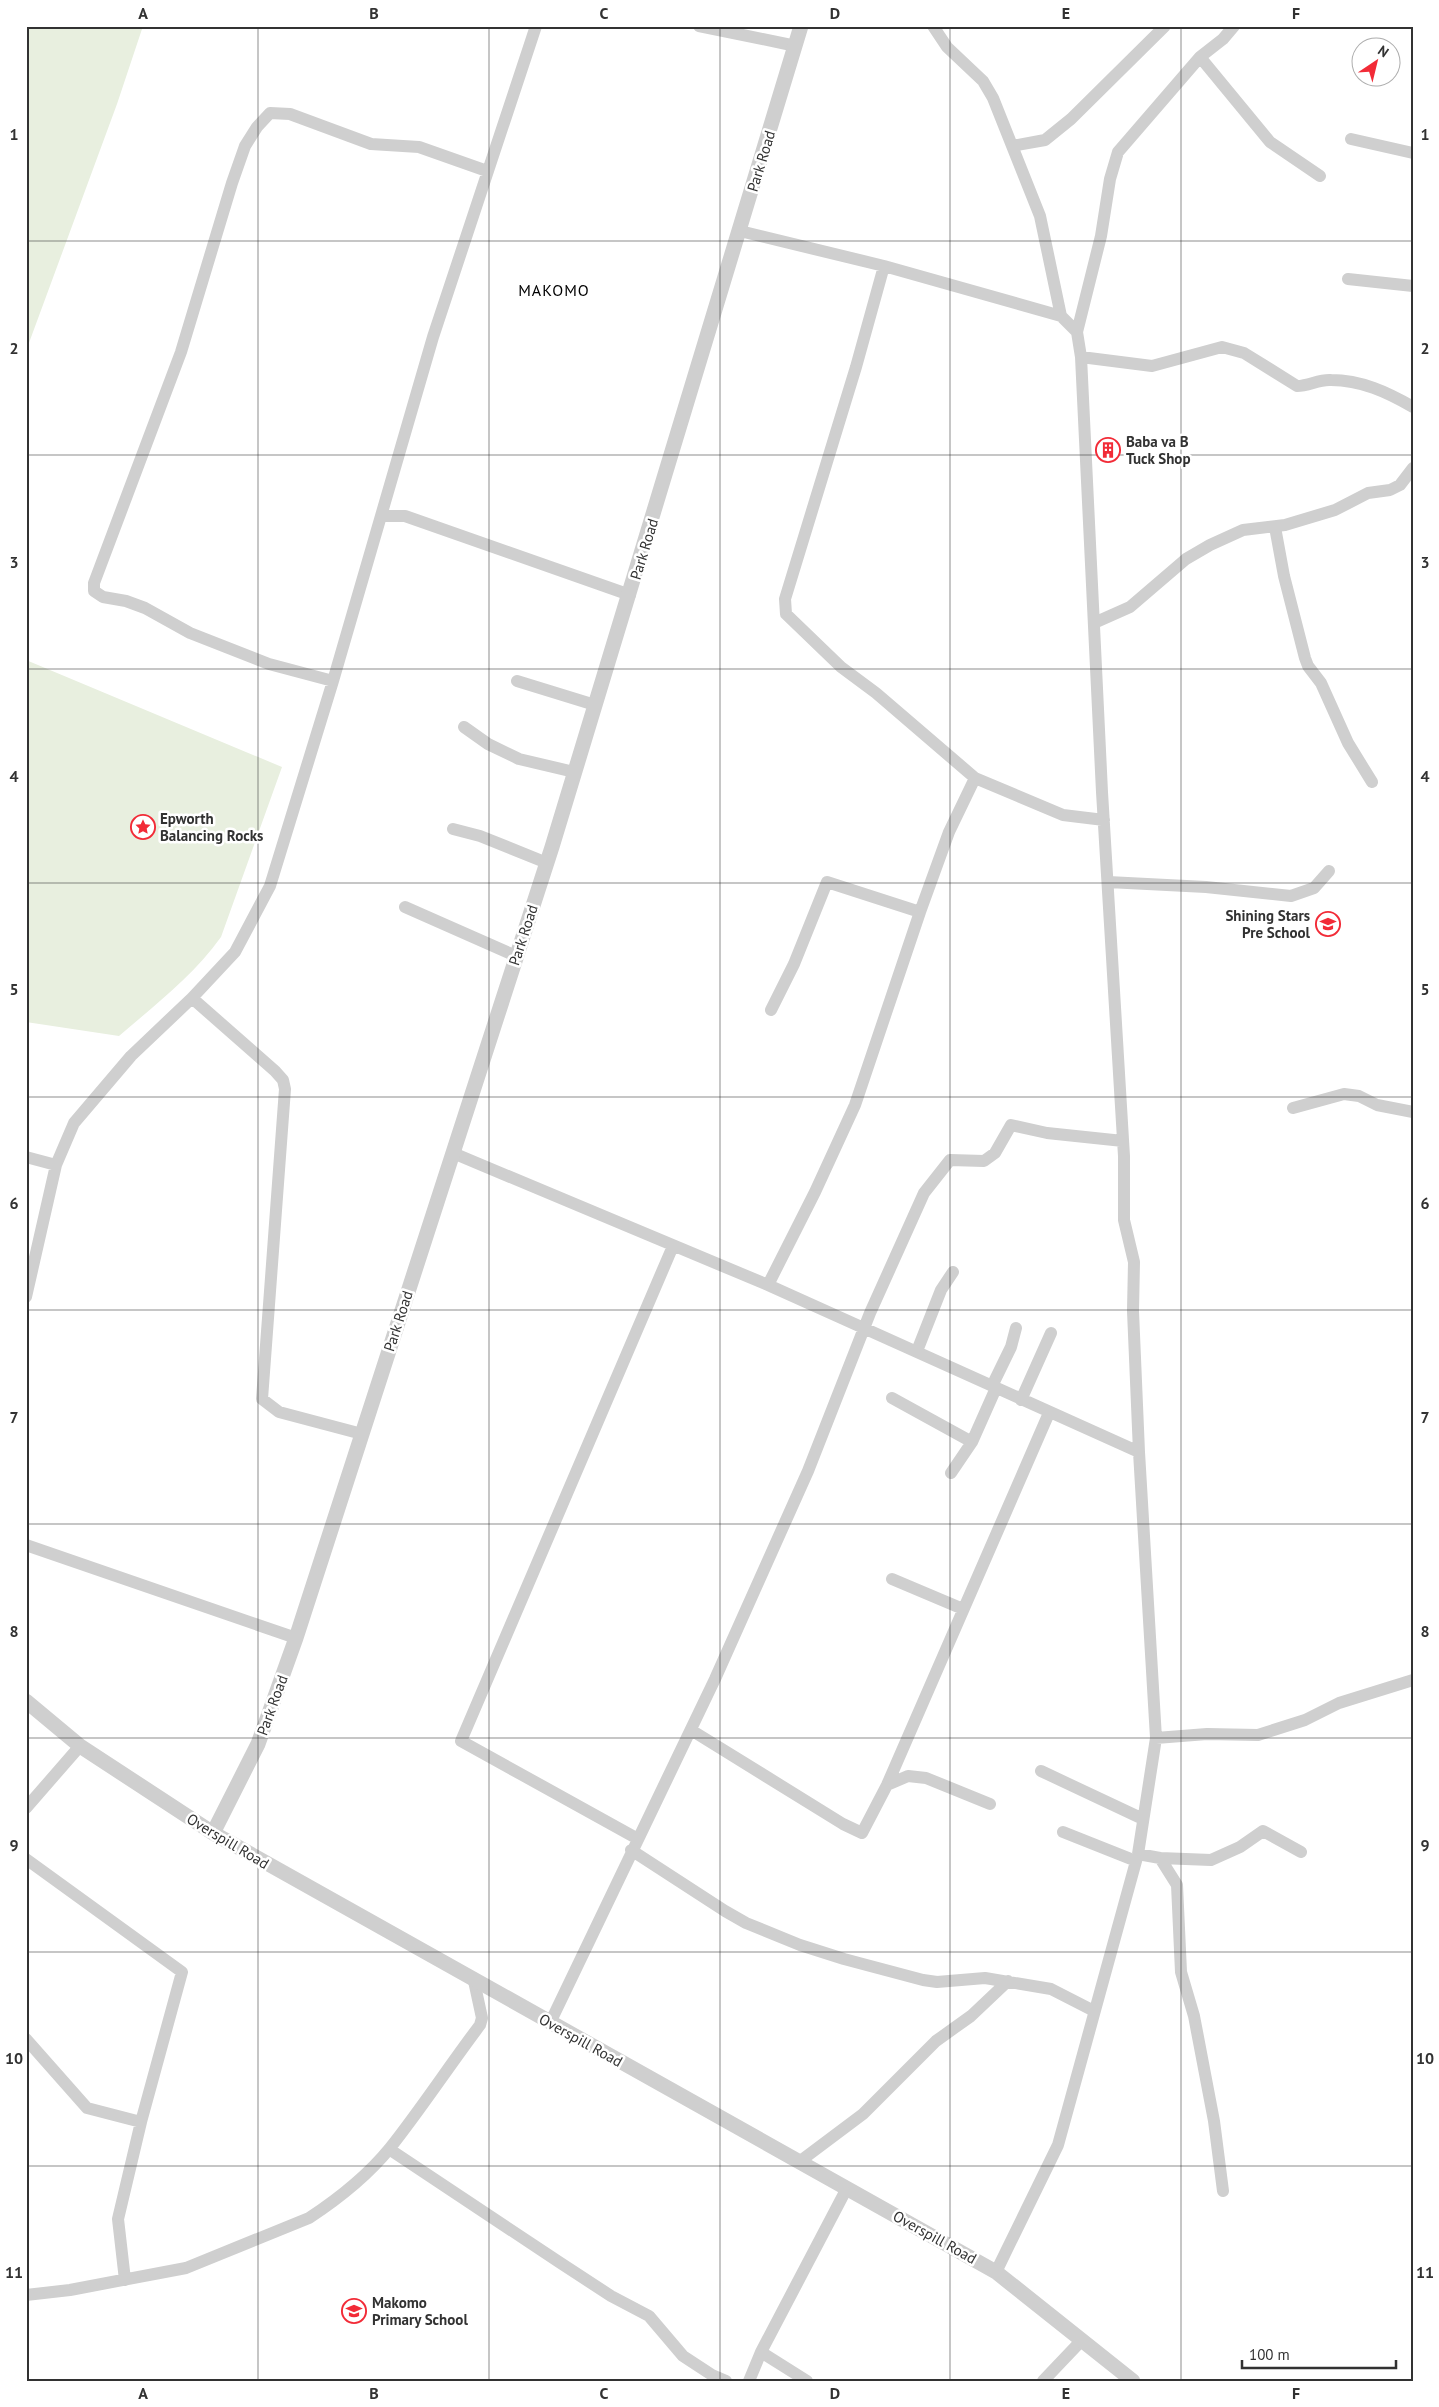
<svg xmlns="http://www.w3.org/2000/svg" width="1439" height="2407" font-family="'PT Sans',sans-serif">
<rect width="100%" height="100%" fill="#fff"/>
<path fill="#e8efdf" d="M 26,26 L 143,26 L 117,104 L 26,351 Z
M 26,660 L 282,767 L 221,937 C 193,976 155,1005 119,1036 L 26,1022 Z"/>
<g fill="none" stroke-linecap="round" stroke-linejoin="round">
<path stroke="#cfcfcf" stroke-width="12" d="M 699,26 L 796,46
M 933,26 L 947,47 L 983,81 L 993,98 L 1040,216 L 1061,316
M 1200,57 L 1270,142 L 1320,176
M 1351,139 L 1413,153
M 1012,146 L 1045,140 L 1071,119 L 1165,26
M 740,231 L 884,266 L 1061,316 L 1077,332 L 1081,357 L 1102,792 L 1124,1156 L 1124,1220 L 1134,1262 L 1133,1311 L 1139,1452 L 1156,1738 L 1138,1854 L 1058,2145 L 996,2272
M 884,266 L 856,367 L 785,599 L 786,614 L 841,667 L 876,693 L 975,778 L 1063,815 L 1104,820
M 1348,279 L 1413,286
M 1077,332 L 1101,236 L 1110,179 L 1118,152 L 1200,57 L 1223,39 L 1234,26
M 1081,357 L 1152,366 L 1222,347 L 1244,353 L 1297,386 C 1309,386 1319,379 1331,380 C 1361,380 1387,392 1413,407
M 381,516 L 405,516 L 630,595
M 1275,527 L 1284,576 L 1305,658 L 1308,666 L 1321,683 L 1348,743 L 1372,782
M 1094,623 L 1130,607 L 1186,559 L 1210,545 L 1243,530 L 1285,525 L 1335,510 L 1368,493 L 1390,490 L 1400,485 L 1413,468
M 333,681 L 269,664 L 190,633 L 145,608 L 126,601 L 103,597 L 94,591 L 94,583 L 181,352 L 232,183 L 245,146 L 257,127 L 270,113 L 290,114 L 371,144 L 419,147 L 487,171
M 517,681 L 595,705
M 464,727 L 488,744 L 519,759 L 574,772
M 453,829 L 480,836 L 547,863
M 1108,882 L 1206,887 L 1291,896 L 1314,888 L 1329,871
M 405,907 L 516,956
M 192,998 L 275,1071 L 283,1080 L 285,1089 L 262,1399 L 279,1412 L 362,1434
M 771,1010 L 794,964 L 827,882 L 920,912
M 1293,1108 L 1344,1094 L 1359,1096 L 1377,1105 L 1413,1112
M 453,1153 L 768,1285 L 1139,1452
M 26,1157 L 56,1165
M 768,1285 L 815,1192 L 855,1105 L 920,912 L 949,832 L 975,778
M 26,1297 L 56,1165 L 74,1123 L 131,1056 L 192,998 L 235,952 L 270,886 L 333,681 L 433,337 L 536,26
M 917,1351 L 941,1290 L 953,1272
M 992,1386 L 1011,1347 L 1016,1328
M 892,1398 L 972,1442
M 1021,1400 L 1051,1333
M 951,1473 L 972,1442 L 996,1388
M 26,1545 L 296,1638
M 892,1579 L 963,1609
M 691,1730 L 843,1824 L 862,1833 L 887,1785 L 1049,1413
M 1156,1738 L 1207,1734 L 1258,1735 L 1305,1720 L 1339,1703 L 1413,1680
M 1041,1771 L 1143,1819
M 887,1785 L 908,1776 L 926,1778 L 990,1804
M 26,1808 L 80,1746
M 1063,1832 L 1136,1861
M 638,1839 L 461,1741 L 673,1246
M 631,1850 L 725,1911 L 746,1923 L 800,1945 L 844,1959 L 923,1980 L 937,1982 L 985,1978 L 1051,1989 L 1094,2011
M 1138,1854 L 1160,1858 L 1177,1885 L 1181,1972 L 1194,2016 L 1214,2121 L 1223,2191
M 1160,1858 L 1211,1860 L 1240,1847 L 1263,1831 L 1301,1852
M 26,1859 L 182,1972 L 141,2122 L 118,2219 L 125,2280
M 550,2023 L 715,1679 L 808,1471 L 870,1313 L 924,1193 L 950,1160 L 984,1161 L 995,1153 L 1011,1125 L 1047,1133 L 1123,1141
M 26,2039 L 87,2108 L 141,2122
M 389,2149 L 559,2262 L 611,2296 L 649,2316 L 683,2356 L 712,2375 L 726,2381
M 799,2162 L 863,2114 L 936,2041 L 971,2016 L 1008,1981
M 26,2295 L 70,2290 L 186,2268 L 309,2218 C 338,2199 368,2175 390,2148 C 421,2109 449,2066 480,2025 L 482,2018 L 474,1981
M 761,2352 L 807,2381
M 749,2381 L 761,2352 L 847,2188
M 1043,2381 L 1082,2340"/>
<path stroke="#cfcfcf" stroke-width="15" d="M 26,1701 L 80,1746 L 213,1833 L 996,2272 L 1133,2381
M 213,1833 L 258,1744 L 296,1638 L 552,847 L 801,26"/>
</g>
<path fill="none" stroke="#323232" stroke-width="1" stroke-opacity="0.55" d="M 258,26 L 258,2381M 489,26 L 489,2381M 720,26 L 720,2381M 950,26 L 950,2381M 1181,26 L 1181,2381M 26,241 L 1413,241M 26,455 L 1413,455M 26,669 L 1413,669M 26,883 L 1413,883M 26,1097 L 1413,1097M 26,1310 L 1413,1310M 26,1524 L 1413,1524M 26,1738 L 1413,1738M 26,1952 L 1413,1952M 26,2166 L 1413,2166"/>
<defs>
<symbol id="building-ring" viewBox="-11 -11 22 22"><circle r="9.5" fill="#fff" stroke="#f22b37" stroke-width="1.5"/><path d="M-4-6H4V6H1V3H-1V6H-4ZM-2.5-4.3h1.7v1.8h-1.7ZM.8-4.3h1.7v1.8H.8ZM-2.5-1h1.7V.8h-1.7ZM.8-1h1.7V.8H.8Z" fill="#f22b37"/></symbol>
<symbol id="sight-ring" viewBox="-11 -11 22 22"><circle r="9.5" fill="#fff" stroke="#f22b37" stroke-width="1.5"/><path d="M0-6L1.8-2.2L6-1.7L2.9 1.2L3.7 5.4L0 3.3L-3.7 5.4L-2.9 1.2L-6-1.7L-1.8-2.2Z" fill="#f22b37"/></symbol>
<symbol id="school-ring" viewBox="-11 -11 22 22"><circle r="9.5" fill="#fff" stroke="#f22b37" stroke-width="1.5"/><path d="M0-5L7-2L0 1L-7-2ZM-4 1L0 2.5L4 1V4Q0 6-4 4Z" fill="#f22b37"/></symbol>
</defs>
<g fill-rule="evenodd">
<use href="#building-ring" x="1094" y="436" width="28" height="28"/>
<use href="#sight-ring" x="129" y="813" width="28" height="28"/>
<use href="#school-ring" x="1314" y="910" width="28" height="28"/>
<use href="#school-ring" x="340" y="2297" width="28" height="28"/>
</g>
<g text-anchor="middle" dominant-baseline="central" stroke-width="5" stroke-linejoin="round" paint-order="stroke">
<g font-size="15" fill="#323232" stroke="#fff">
<text transform="translate(761 161) rotate(-73)">Park Road</text>
<text transform="translate(644 549) rotate(-73)">Park Road</text>
<text transform="translate(523 935) rotate(-72)">Park Road</text>
<text transform="translate(398 1321) rotate(-72)">Park Road</text>
<text transform="translate(272 1705) rotate(-70)">Park Road</text>
<text transform="translate(228 1841) rotate(31)">Overspill Road</text>
<text transform="translate(581 2040) rotate(29)">Overspill Road</text>
<text transform="translate(935 2237) rotate(29)">Overspill Road</text>
</g>
<g font-size="15" font-weight="bold" fill="#323232" stroke="#fff" text-anchor="start">
<text x="1126" y="441">Baba va B<tspan x="1126" dy="17">Tuck Shop</tspan></text>
<text x="160" y="818">Epworth<tspan x="160" dy="17">Balancing Rocks</tspan></text>
<text x="1310" y="915" text-anchor="end">Shining Stars<tspan x="1310" dy="17">Pre School</tspan></text>
<text x="372" y="2302">Makomo<tspan x="372" dy="17">Primary School</tspan></text>
</g>
<g font-size="16" letter-spacing="1" fill="#000" stroke="#fff">
<text x="554" y="290">MAKOMO</text>
</g>
</g>
<rect width="1439" height="2407" fill="none" stroke="#ffffff" stroke-width="55"/>
<g transform="translate(1376 62) rotate(35)"><circle r="24" fill="#ffffff" stroke="#adadad"/>
<path d="M0-4L9 19L0 12L-9 19Z" fill="#f22b37"/>
<text y="-8" font-size="14" font-weight="bold" text-anchor="middle" fill="#323232">N</text>
</g>
<path d="M1242 2360v8h154v-8" fill="none" stroke="#323232" stroke-width="2.5"/>
<text x="1249" y="2360" font-size="15" fill="#323232" stroke="#ffffff" stroke-width="4" paint-order="stroke">100 m</text>
<rect x="28" y="28" width="1384" height="2352" fill="none" stroke="#323232" stroke-width="2"/>
<g font-size="16" text-anchor="middle" font-weight="bold" fill="#323232">
<text x="143" y="19">A</text>
<text x="374" y="19">B</text>
<text x="604" y="19">C</text>
<text x="835" y="19">D</text>
<text x="1066" y="19">E</text>
<text x="1296" y="19">F</text>
<text x="14" y="140">1</text>
<text x="1425" y="140">1</text>
<text x="14" y="354">2</text>
<text x="1425" y="354">2</text>
<text x="14" y="568">3</text>
<text x="1425" y="568">3</text>
<text x="14" y="782">4</text>
<text x="1425" y="782">4</text>
<text x="14" y="995">5</text>
<text x="1425" y="995">5</text>
<text x="14" y="1209">6</text>
<text x="1425" y="1209">6</text>
<text x="14" y="1423">7</text>
<text x="1425" y="1423">7</text>
<text x="14" y="1637">8</text>
<text x="1425" y="1637">8</text>
<text x="14" y="1851">9</text>
<text x="1425" y="1851">9</text>
<text x="14" y="2064">10</text>
<text x="1425" y="2064">10</text>
<text x="14" y="2278">11</text>
<text x="1425" y="2278">11</text>
<text x="143" y="2399">A</text>
<text x="374" y="2399">B</text>
<text x="604" y="2399">C</text>
<text x="835" y="2399">D</text>
<text x="1066" y="2399">E</text>
<text x="1296" y="2399">F</text>
</g>
</svg>
